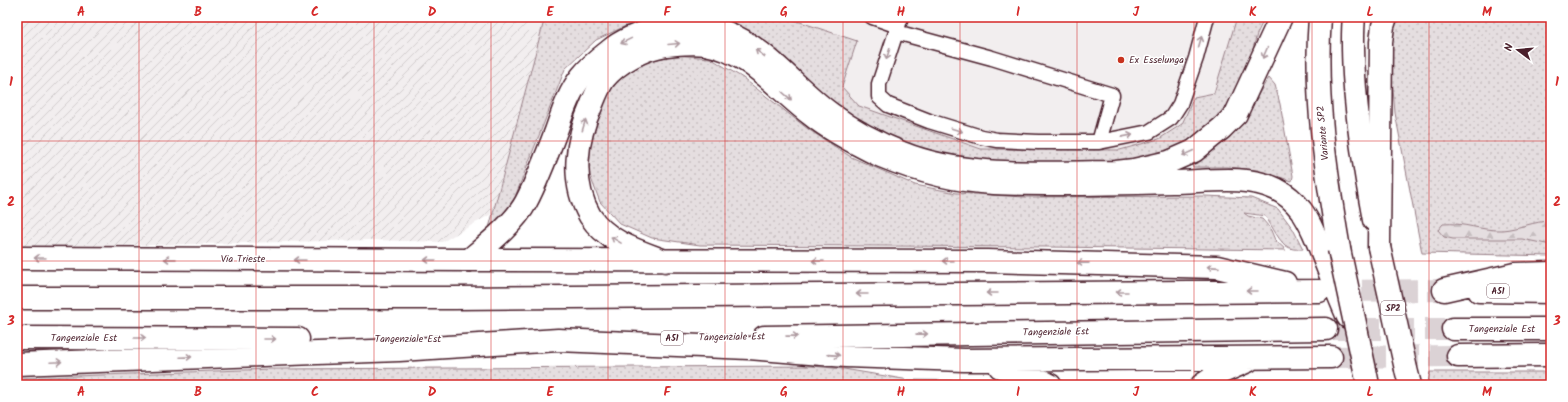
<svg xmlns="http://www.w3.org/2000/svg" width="1568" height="402" font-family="Kalam,sans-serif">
<defs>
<pattern id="industrial-furrows" width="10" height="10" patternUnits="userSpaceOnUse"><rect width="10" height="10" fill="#f2eeef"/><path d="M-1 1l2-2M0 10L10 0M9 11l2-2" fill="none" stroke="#d1cccd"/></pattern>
<pattern id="grass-dots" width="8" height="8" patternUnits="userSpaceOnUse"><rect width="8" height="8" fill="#e5dee0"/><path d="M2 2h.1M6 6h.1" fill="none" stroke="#c6bec0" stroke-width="1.8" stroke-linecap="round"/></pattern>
<pattern id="forest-firs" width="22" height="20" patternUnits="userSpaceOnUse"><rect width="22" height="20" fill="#e5dee0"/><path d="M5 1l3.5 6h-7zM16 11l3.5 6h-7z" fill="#c6bec0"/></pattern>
</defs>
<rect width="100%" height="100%" fill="#fff"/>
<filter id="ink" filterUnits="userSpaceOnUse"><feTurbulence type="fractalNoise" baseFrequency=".025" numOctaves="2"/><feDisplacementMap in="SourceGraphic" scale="8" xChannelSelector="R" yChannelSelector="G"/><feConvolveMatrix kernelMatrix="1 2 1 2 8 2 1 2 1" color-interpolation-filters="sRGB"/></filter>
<g filter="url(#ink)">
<path fill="#f2eeef" d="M 785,17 L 1237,17 L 1214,93 L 1194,97 L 1182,124 L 1159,139 L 1120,150 L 981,149 L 859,106 L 842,87 L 857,41 Z"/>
<path fill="url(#industrial-furrows)" d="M 17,17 L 545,17 L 493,213 L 442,242 L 371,240 L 17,248 Z"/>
<path fill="url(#grass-dots)" stroke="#987e86" d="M 545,17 L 657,17 L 634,22 L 596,40 L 565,69 L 515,197 L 504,213 L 489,228 Z
M 711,17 L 785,17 L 857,41 L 842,87 L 859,106 L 981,149 L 1120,150 L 1159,139 L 1182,124 L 1194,97 L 1214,93 L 1237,17 L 1265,17 L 1257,34 L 1246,75 L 1228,104 L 1204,132 L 1168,151 L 1133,160 L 1102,163 L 990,161 L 953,156 L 908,144 L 865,125 L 817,90 L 768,46 L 734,23 Z
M 1395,17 L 1551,17 L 1551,256 L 1422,253 L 1395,113 L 1390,54 Z
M 677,55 L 710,58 L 743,78 L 808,129 L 851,157 L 915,185 L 957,193 L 1025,197 L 1205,196 L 1251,198 L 1278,209 L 1293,229 L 1303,249 C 1299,249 1294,250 1290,248 C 1280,245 1272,225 1265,216 L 1244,213 L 1248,216 L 1262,219 L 1270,228 L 1275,240 L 1286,250 L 1048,247 L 700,245 L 652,238 L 620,224 L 600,202 L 589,173 L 591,132 L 599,105 L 622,75 L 647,61 Z
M 1269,78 L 1275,85 L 1280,104 L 1293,176 L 1292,181 L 1257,170 L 1227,167 L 1193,167 L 1192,164 C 1208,156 1231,138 1242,123 C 1252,109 1258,92 1269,78 Z
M 812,366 L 844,369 L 909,380 L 1004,381 L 1016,385 L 17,385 L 17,378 L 271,369 Z
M 1430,372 L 1551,372 L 1551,385 L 1429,385 L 1428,382 Z"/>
<path fill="url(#forest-firs)" stroke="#987e86" d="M 1551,221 L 1551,245 L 1522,239 L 1453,239 L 1444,237 L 1438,230 L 1443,224 C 1463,222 1482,231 1502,230 C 1518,229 1534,221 1551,221 Z"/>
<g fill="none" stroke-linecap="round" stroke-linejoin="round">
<path stroke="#dbd2d5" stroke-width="22" stroke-dasharray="22 11" stroke-linecap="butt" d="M 1329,291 L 1444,290
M 1326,329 L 1453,329
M 1331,357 L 1458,356"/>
<defs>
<path id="lane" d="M 872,17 L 898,26
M 901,17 L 879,84 L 879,97 L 888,105 L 929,121 L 981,137 L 997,140 L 1038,142 L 1099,142 L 1149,132 L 1171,118 L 1180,104 L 1196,58 L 1207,17
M 896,32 L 992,58 L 1112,95 L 1099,142"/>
<path id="street" d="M 17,258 L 469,260"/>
<path id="secondary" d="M 1320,17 C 1314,95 1326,173 1339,249
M 1354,17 C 1352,36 1353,56 1354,75 C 1357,124 1365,172 1374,220
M 469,260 C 487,245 515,223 526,202 C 538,179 547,155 556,131 C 563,111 569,92 582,76 C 589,67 600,58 609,51 C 622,40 640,33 657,29 C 671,25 686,24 701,27 C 709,28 717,29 725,32 C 767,48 795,88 831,114 C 851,129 879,144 902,153 C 966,179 1048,172 1116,172 L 1134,170 L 1169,162 L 1194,151 L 1222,128 L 1236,114 L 1281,17"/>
<path id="primary" d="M 1406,369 L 1410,385
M 1365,370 L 1368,385"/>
<path id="highway" d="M 1379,247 L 1381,42 L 1383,26 L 1386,17
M 469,260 L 987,261 L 1217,267 L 1285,283
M 665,261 C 638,251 607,242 590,216 C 570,182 576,139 592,104 C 595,96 599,87 604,79 C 618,62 644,48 666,45 C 679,44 692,42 705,44 C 748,51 777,89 810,114 C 831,131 856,144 881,156 C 917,171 956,181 994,183 C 1016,184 1039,184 1061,184 C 1098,184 1135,183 1172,182 C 1204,182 1246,174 1276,189 C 1286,194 1295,202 1301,210 C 1311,224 1317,240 1323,256 C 1331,276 1339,297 1348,317
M 1444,290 L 1515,274 L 1551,273
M 1479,291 L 1551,292
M 17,298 L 453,298 L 1319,291
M 1453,329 L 1551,329
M 764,337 L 1326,329
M 17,338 L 298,339
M 1458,356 L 1551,355
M 17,364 L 399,350 L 558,340 L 749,348 L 846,356 L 964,360 L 1331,357
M 1000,367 L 1031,375 L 1050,385
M 1202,385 L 1218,374 L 1248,361"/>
</defs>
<use href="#lane" stroke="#4a1f2b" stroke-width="17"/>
<use href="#street" stroke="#4a1f2b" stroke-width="25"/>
<use href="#secondary" stroke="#4a1f2b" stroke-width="25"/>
<use href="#primary" stroke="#4a1f2b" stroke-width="25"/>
<use href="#highway" stroke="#4a1f2b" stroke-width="25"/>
<use href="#lane" stroke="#fff" stroke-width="14"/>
<use href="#street" stroke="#fff" stroke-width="22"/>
<use href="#secondary" stroke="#fff" stroke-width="22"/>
<use href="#primary" stroke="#fff" stroke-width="22"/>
<use href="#highway" stroke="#fff" stroke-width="22"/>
<defs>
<path id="secondary-bridge" d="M 1339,249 L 1365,370"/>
<path id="primary-bridge" d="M 1379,247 L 1406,369"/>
</defs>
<use href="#secondary-bridge" stroke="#4a1f2b" stroke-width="25" stroke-linecap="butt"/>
<use href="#primary-bridge" stroke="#4a1f2b" stroke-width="25" stroke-linecap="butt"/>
<use href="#secondary-bridge" stroke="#fff" stroke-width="22"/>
<use href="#primary-bridge" stroke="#fff" stroke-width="22"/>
</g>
<defs><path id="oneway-shaft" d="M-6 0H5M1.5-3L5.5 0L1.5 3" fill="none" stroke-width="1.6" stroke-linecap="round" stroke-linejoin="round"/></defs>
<g stroke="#ae9aa0">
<use href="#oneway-shaft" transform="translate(626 41) rotate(154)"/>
<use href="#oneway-shaft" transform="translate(1200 42) rotate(-74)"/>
<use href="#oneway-shaft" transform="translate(674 44) rotate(-5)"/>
<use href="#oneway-shaft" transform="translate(760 53) rotate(-143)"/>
<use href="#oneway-shaft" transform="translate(1265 53) rotate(114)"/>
<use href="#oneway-shaft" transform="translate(888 54) rotate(108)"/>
<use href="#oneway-shaft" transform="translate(787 96) rotate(41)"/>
<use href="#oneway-shaft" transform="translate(584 125) rotate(-73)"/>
<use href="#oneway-shaft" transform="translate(957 130) rotate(18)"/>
<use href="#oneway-shaft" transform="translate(1127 136) rotate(-11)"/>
<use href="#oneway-shaft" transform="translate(1188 153) rotate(155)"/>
<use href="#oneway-shaft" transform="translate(616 240) rotate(-148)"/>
<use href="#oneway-shaft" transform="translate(40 258) rotate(-180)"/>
<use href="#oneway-shaft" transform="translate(170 259) rotate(-180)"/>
<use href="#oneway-shaft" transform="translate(300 260) rotate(-180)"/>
<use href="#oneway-shaft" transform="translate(430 260) rotate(-180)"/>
<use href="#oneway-shaft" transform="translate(818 261) rotate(-180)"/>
<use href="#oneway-shaft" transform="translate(948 261) rotate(-180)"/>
<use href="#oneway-shaft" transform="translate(1083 263) rotate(-179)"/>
<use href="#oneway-shaft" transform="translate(1213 267) rotate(-176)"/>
<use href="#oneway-shaft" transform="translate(1252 291) rotate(180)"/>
<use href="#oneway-shaft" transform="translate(1122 292) rotate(180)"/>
<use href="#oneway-shaft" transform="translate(992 293) rotate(180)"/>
<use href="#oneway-shaft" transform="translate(862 294) rotate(180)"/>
<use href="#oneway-shaft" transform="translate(922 334) rotate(-1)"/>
<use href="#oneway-shaft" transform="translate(792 336) rotate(-1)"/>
<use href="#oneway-shaft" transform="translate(140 338)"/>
<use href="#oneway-shaft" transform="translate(270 339)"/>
<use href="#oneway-shaft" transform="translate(834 355) rotate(4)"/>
<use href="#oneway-shaft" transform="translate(186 357) rotate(-2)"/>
<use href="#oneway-shaft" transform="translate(56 362) rotate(-3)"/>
</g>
</g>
<path fill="none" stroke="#d62828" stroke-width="1" stroke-opacity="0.55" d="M 139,17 L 139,385M 256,17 L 256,385M 374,17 L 374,385M 491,17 L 491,385M 608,17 L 608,385M 725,17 L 725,385M 843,17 L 843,385M 960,17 L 960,385M 1077,17 L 1077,385M 1194,17 L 1194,385M 1312,17 L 1312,385M 1429,17 L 1429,385M 17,141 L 1551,141M 17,261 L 1551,261"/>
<circle fill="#c8321e" stroke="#fff" stroke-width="1.5" cx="1121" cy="60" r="4"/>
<g text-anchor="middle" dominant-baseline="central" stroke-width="3" stroke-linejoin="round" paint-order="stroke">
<g fill="#fff" stroke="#80626b" stroke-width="1">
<rect x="1487" y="284" width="22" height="14" rx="3"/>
<rect x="1381" y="301" width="24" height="14" rx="3"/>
<rect x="661" y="331" width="22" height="14" rx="3"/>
</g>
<g font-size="9" font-weight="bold" fill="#4a1f2b">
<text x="1498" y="291">A51</text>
<text x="1393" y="308">SP2</text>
<text x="672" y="338">A51</text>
</g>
<g font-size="10" fill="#4a1f2b" stroke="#fff" text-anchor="start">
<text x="1129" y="60">Ex Esselunga</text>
</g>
<g font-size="10" fill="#4a1f2b" stroke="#fff">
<text transform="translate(1323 133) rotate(-95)">Variante SP2</text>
<text x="243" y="259">Via Trieste</text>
<text x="1502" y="329">Tangenziale Est</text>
<text transform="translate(1056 332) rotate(-1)">Tangenziale Est</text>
<text transform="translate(732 337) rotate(-1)">Tangenziale Est</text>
<text x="84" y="338">Tangenziale Est</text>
<text x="408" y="339">Tangenziale Est</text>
</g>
</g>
<rect width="1568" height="402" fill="none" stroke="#fff" stroke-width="44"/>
<g transform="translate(1518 50) rotate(286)" stroke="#ffffff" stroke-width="3" paint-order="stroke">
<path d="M0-3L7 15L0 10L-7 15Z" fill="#4a1f2b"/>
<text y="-6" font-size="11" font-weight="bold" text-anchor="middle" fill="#4a1f2b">N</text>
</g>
<rect x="22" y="22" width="1524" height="358" fill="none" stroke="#d62828" stroke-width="1.5"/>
<g font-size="13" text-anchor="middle" font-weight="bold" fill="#d62828">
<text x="81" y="16">A</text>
<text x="198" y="16">B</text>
<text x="315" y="16">C</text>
<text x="432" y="16">D</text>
<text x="550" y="16">E</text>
<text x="667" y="16">F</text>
<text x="784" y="16">G</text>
<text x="901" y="16">H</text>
<text x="1018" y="16">I</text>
<text x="1136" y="16">J</text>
<text x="1253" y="16">K</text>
<text x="1370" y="16">L</text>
<text x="1487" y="16">M</text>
<text x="11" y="86">1</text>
<text x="1557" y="86">1</text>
<text x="11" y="206">2</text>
<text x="1557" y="206">2</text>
<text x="11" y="325">3</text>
<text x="1557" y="325">3</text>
<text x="81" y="396">A</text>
<text x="198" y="396">B</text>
<text x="315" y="396">C</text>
<text x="432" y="396">D</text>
<text x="550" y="396">E</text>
<text x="667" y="396">F</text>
<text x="784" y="396">G</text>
<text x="901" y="396">H</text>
<text x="1018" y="396">I</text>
<text x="1136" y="396">J</text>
<text x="1253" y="396">K</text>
<text x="1370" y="396">L</text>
<text x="1487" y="396">M</text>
</g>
</svg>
